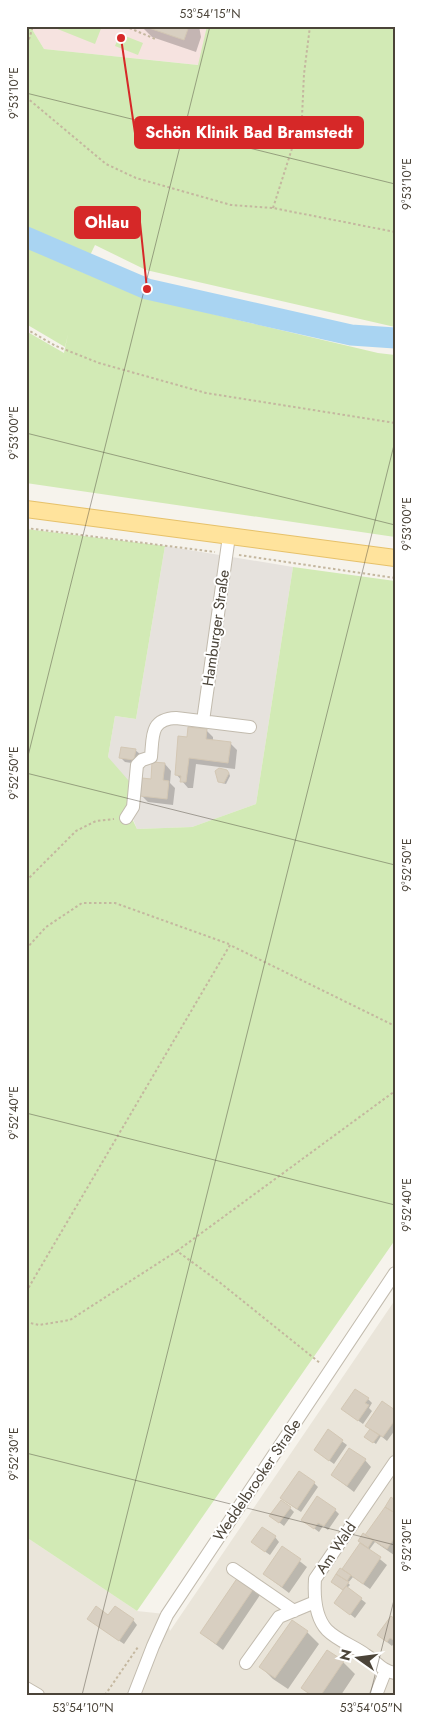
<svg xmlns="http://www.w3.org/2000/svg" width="421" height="1721" font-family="Jost,sans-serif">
<rect width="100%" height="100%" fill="#f6f3ec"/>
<path fill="#eae5da" d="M 395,1300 L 395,1695 L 26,1695 L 26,1537 L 137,1611 L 165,1614 L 170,1631 Z"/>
<path fill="#e6e2dd" d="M 165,546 L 293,567 L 256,804 L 192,827 L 137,829 L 108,757 L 115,716 L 136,719 Z"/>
<path fill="#f6e3e0" d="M 30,26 L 207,26 L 199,65 L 44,49 Z"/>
<path fill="#d2eab5" d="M 26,26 L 30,26 L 44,49 L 198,65 L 207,26 L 395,26 L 395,327 L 146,270 L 95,245 L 82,272 L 145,298 L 378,353 L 395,355 L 395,537 L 26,483 L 26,331 L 64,353 L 68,334 L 65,347 L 26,324 Z
M 56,26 L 102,26 L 95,44 L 55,28 Z
M 120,34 L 143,43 L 138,55 L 115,46 Z
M 26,529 L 165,546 L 136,719 L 115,716 L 108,757 L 129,781 L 127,808 L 137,829 L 192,827 L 256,804 L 293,567 L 395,581 L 395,1240 L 137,1611 L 26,1537 Z"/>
<path fill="#0003" d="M 137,26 L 199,26 L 201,37 L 196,52 L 152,37 L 144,29 Z
M 206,730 L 213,737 L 213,741 L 230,743 L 237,750 L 235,769 L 196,764 L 193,788 L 188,788 L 176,774 L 188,738 Z
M 135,750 L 140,754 L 138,764 L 125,762 L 121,758 Z
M 165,764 L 171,771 L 170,783 L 175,788 L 173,805 L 148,802 L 141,795 Z
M 229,773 L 230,776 L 226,784 L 222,783 L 219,781 Z
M 368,1399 L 372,1403 L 369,1408 L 372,1411 L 363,1424 L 342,1409 Z
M 395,1412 L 395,1430 L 387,1441 L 381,1436 L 376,1444 L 368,1438 L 371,1429 Z
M 328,1431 L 347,1445 L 334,1464 L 320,1454 Z
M 365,1460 L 371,1467 L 354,1492 L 332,1475 Z
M 314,1483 L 318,1487 L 301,1512 L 286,1502 Z
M 395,1501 L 395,1553 L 394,1555 L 375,1542 L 369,1550 L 387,1565 L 370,1589 L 353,1577 L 348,1583 L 350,1585 L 347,1588 L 366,1603 L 355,1618 L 336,1603 L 344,1591 L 334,1584 L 347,1573 L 344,1569 L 361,1543 L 370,1539 Z
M 290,1508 L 294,1512 L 284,1526 L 271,1516 Z
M 335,1510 L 339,1514 L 328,1530 L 323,1526 L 319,1532 L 303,1520 Z
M 275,1537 L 279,1542 L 270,1555 L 257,1546 Z
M 282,1547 L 307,1567 L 289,1593 L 264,1574 Z
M 254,1589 L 260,1595 L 223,1650 L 201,1633 Z
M 109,1617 L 133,1620 L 137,1625 L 124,1644 L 93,1623 Z
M 395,1620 L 395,1642 L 392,1646 L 378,1635 Z
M 307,1632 L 319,1644 L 288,1689 L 273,1679 L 261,1667 Z
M 343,1662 L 355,1674 L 341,1695 L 310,1695 L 303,1688 Z"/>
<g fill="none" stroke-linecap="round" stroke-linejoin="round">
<path stroke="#a9d4f2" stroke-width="21" d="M 26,237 L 147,289 L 351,335 L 395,338"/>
</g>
<path fill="#d8cfc1" stroke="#d3c7b4" d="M 143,26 L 189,26 L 184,40 Z
M 188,727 L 207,729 L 206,739 L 231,742 L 228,763 L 189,758 L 186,782 L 180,782 L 181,776 L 175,775 L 178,736 L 187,737 Z
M 121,747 L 136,749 L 134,760 L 119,758 Z
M 152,762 L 165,763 L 163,780 L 169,781 L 167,799 L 140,796 L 142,778 L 151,779 Z
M 219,768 L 227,770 L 229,773 L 224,783 L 218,782 L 215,771 Z
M 355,1389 L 369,1398 L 365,1403 L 369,1405 L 358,1421 L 341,1409 Z
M 382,1401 L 395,1410 L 395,1420 L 383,1437 L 365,1426 Z
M 328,1429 L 343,1440 L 329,1461 L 314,1450 Z
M 370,1429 L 379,1435 L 373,1443 L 364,1437 Z
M 349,1448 L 366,1459 L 347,1486 L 331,1475 Z
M 299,1471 L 315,1482 L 297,1509 L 280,1498 Z
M 317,1496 L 336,1509 L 324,1526 L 318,1523 L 314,1529 L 301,1520 Z
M 391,1497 L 395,1500 L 395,1513 L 385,1507 Z
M 281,1500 L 291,1507 L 279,1523 L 269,1516 Z
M 385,1507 L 395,1513 L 395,1537 L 387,1549 L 365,1535 Z
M 262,1527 L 276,1536 L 265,1552 L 251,1542 Z
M 363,1533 L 373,1540 L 368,1548 L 358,1541 Z
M 360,1543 L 381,1557 L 363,1584 L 342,1569 Z
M 282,1546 L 301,1559 L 282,1587 L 263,1574 Z
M 340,1568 L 351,1575 L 347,1581 L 336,1574 Z
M 336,1574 L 349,1582 L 343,1590 L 331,1582 Z
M 238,1577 L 254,1588 L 216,1644 L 200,1633 Z
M 346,1586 L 362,1598 L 350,1615 L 334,1603 Z
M 96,1606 L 108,1615 L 115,1606 L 134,1619 L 119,1641 L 87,1619 Z
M 391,1616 L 395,1619 L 395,1641 L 390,1638 L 387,1642 L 377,1635 Z
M 292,1620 L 308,1631 L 275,1678 L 259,1667 Z
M 327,1650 L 344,1661 L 321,1695 L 311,1695 L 301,1688 Z"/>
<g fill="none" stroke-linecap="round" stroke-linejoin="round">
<defs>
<path id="minor" d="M 203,721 L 229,536
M 126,818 L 133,807 L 137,765 L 142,760 L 151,757 C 153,736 150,719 176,718 L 250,727
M 395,1462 L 315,1579 C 314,1595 315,1617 327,1630 C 338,1641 354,1646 366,1655 C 377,1662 382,1671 395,1673
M 233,1569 L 294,1611
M 246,1663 L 279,1617 L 315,1602
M 26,1688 L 38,1695
M 134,1695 L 153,1646 L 167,1615 L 395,1273
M 376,1695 L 385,1672"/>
<path id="major" d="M 26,509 L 395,558"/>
</defs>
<use href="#minor" stroke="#c2bbae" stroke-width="14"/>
<use href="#major" stroke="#e6c16a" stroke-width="18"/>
<path stroke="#c4b79f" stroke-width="2" stroke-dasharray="2.5 2.5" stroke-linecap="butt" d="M 125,26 L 155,39
M 26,49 L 33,26
M 26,97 L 106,164 L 136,178 L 231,205 L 273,208 L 395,232
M 273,208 L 302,117 L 304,74 L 310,26
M 26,329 L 56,346 L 99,363 L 206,393 L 395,423
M 26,528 L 215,552
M 239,555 L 395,578
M 26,881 L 76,831 L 96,821 L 114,819
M 26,949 L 46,927 L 82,903 L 115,903 L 229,944
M 177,1251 L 395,1091
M 26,1292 L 230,945 L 395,1026
M 26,1322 L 39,1325 L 70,1320 L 177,1251 L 218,1281 L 320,1363
M 105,1695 L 138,1647"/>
<use href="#minor" stroke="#fff" stroke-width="12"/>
<use href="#major" stroke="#ffe39c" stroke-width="16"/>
</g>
<path fill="none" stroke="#4b4439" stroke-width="1" stroke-opacity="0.45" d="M 26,93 L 395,184M 26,433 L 395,525M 26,764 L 210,26M 26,773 L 395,865M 26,1113 L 395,1205M 26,1453 L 395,1545M 82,1695 L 395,441M 370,1695 L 395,1596"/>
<g text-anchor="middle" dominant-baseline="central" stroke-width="4" stroke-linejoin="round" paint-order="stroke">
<g font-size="15" fill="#4b4439" stroke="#fff">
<text transform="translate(216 628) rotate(-82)">Hamburger Straße</text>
<text transform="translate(257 1480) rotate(-56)">Weddelbrooker Straße</text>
<text transform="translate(336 1548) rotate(-56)">Am Wald</text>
</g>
</g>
<path fill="none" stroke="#d62828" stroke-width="2" d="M121 38L135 133M147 289L140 222"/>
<g fill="#d62828" stroke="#fff" stroke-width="2">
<circle cx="121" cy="38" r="5"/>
<circle cx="147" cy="289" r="5"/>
</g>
<g fill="#d62828" stroke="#d62828" stroke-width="2">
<rect x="135" y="117" width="228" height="31" rx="5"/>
<rect x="75" y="207" width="65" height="31" rx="5"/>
</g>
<g font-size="16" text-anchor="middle" font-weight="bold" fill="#fff">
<text x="249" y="138">Schön Klinik Bad Bramstedt</text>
<text x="107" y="228">Ohlau</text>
</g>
<rect width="421" height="1721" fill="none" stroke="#ffffff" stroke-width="55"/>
<g transform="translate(358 1658) rotate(284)" stroke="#ffffff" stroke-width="4" paint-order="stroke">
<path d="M0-4L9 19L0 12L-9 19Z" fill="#4b4439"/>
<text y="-8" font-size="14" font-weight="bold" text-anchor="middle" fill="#4b4439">N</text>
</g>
<rect x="28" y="28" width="366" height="1666" fill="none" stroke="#4b4439" stroke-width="2"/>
<g font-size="12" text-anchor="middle" fill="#4b4439">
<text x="210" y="18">53°54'15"N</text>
<text transform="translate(14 93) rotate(-90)" y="4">9°53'10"E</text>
<text transform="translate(407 184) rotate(-90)" y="4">9°53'10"E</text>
<text transform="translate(14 433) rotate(-90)" y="4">9°53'00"E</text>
<text transform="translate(407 524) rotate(-90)" y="4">9°53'00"E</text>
<text transform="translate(14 773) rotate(-90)" y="4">9°52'50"E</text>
<text transform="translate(407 865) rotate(-90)" y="4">9°52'50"E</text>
<text transform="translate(14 1113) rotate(-90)" y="4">9°52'40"E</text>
<text transform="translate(407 1205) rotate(-90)" y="4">9°52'40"E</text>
<text transform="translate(14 1454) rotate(-90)" y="4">9°52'30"E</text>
<text transform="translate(407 1545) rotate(-90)" y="4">9°52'30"E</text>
<text x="83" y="1712">53°54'10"N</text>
<text x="371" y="1712">53°54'05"N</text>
</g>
</svg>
